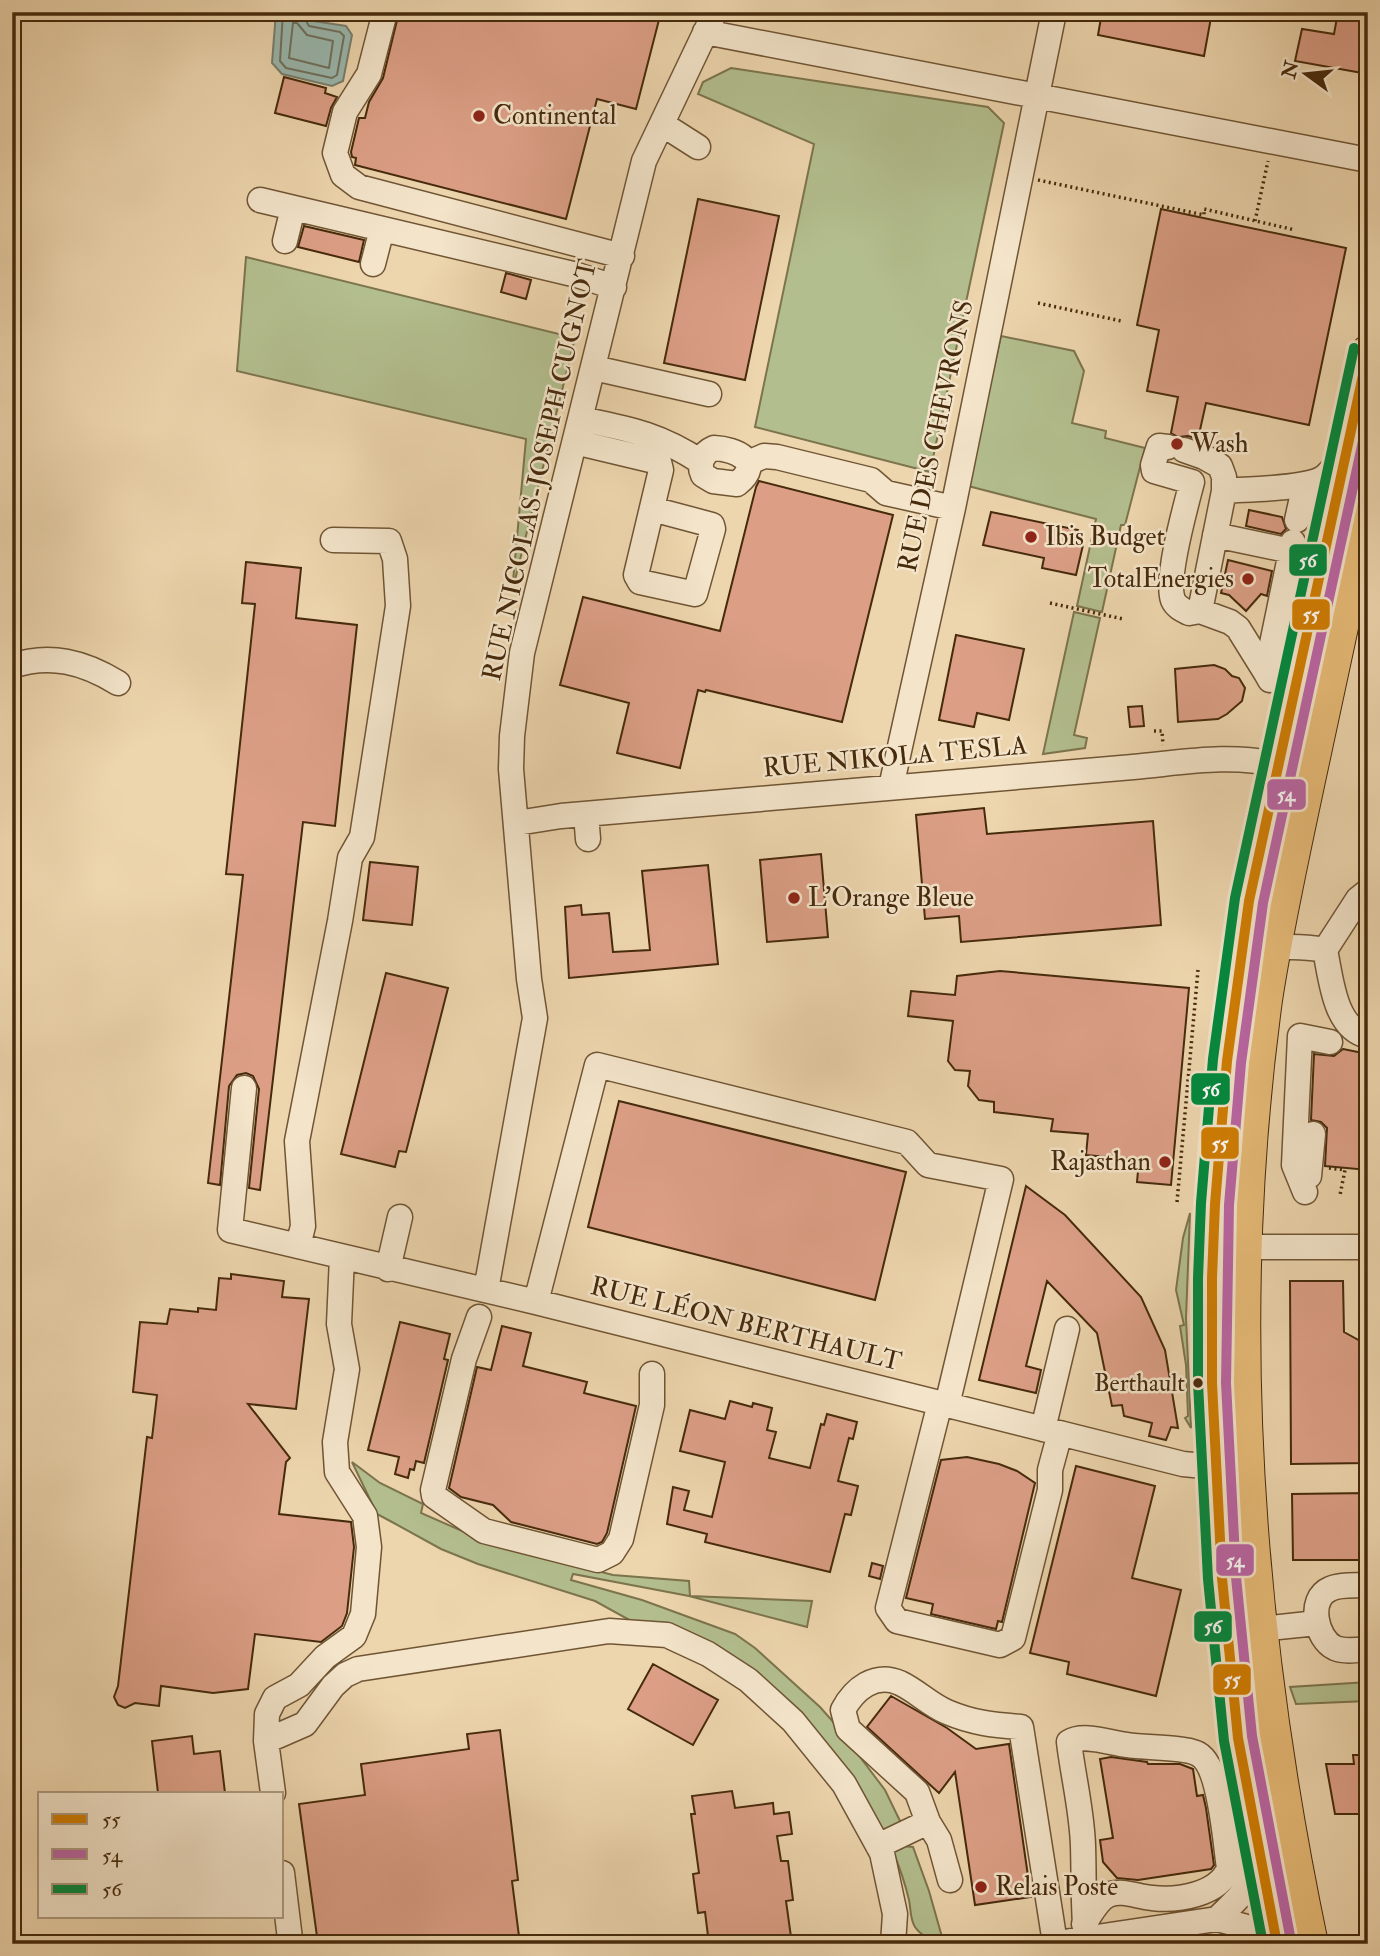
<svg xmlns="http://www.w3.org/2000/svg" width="1380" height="1956" font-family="'IM FELL Double Pica',serif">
<rect width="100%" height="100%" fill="#edd5ad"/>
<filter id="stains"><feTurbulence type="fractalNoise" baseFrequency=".00286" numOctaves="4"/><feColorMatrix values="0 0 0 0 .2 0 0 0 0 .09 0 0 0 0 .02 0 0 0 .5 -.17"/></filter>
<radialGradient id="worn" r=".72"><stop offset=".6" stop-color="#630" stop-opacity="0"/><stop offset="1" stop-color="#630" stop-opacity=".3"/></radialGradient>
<path fill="#b3be8e" stroke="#7c744d" stroke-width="2" d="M 731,68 L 988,107 L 1004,123 L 930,472 L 755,427 L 814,144 L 698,94 L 703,82 Z
M 246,257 L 575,338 L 512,592 L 526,439 L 237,371 Z
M 1001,336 L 1074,351 L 1084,371 L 1072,423 L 1106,431 L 1105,438 L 1145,448 L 1125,525 L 1121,525 L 1102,612 L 1077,606 L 1096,519 L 968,486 Z
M 1074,612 L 1100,618 L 1074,735 L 1087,738 L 1085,748 L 1043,754 Z
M 1190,1213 L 1186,1318 L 1191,1428 L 1185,1418 L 1188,1416 L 1186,1365 L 1180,1326 L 1184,1325 L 1176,1290 L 1183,1238 Z
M 352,1462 L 380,1483 L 423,1504 L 421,1513 L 492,1544 L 613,1575 L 689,1581 L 690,1596 L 812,1601 L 807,1627 L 689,1596 L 573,1574 L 571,1580 L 642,1600 L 735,1634 L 755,1648 L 820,1707 L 835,1724 L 885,1790 L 901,1823 L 882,1836 L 793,1710 L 595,1601 L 478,1564 L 441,1549 L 392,1522 L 377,1514 Z
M 1243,1546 L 1290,1882 L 1282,1884 L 1271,1821 L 1261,1804 L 1229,1547 Z
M 1368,1682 L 1368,1701 L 1296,1704 L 1290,1687 Z
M 903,1846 L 913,1847 L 929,1891 L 944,1944 C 934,1942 921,1936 915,1927 C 910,1919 911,1910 909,1900 C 905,1883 900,1868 893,1852 Z"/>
<path fill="#9ab8af" stroke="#787f6e" stroke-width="2" d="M 276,12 L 314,12 L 313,21 L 346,26 L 352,35 L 343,81 L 332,86 L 282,74 L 272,63 Z"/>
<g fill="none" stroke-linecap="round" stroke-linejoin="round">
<path stroke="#70715e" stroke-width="2" d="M 283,12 L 280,61 L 286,68 L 332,78 L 337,75 L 344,36 L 340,32 L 309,26 L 306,21 L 307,12
M 293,23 L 297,23 L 307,35 L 333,41 L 329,68 L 289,58 Z"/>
</g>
<path fill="#dc9f86" stroke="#462a0c" stroke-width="2" d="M 399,12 L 661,12 L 636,109 L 597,99 L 566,219 L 355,165 L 356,158 L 352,157 L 351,152 L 359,118 L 365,118 L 369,102 L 383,78 Z
M 1102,12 L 1212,12 L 1204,56 L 1098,35 Z
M 1338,12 L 1364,12 L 1359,39 L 1368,41 L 1368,74 L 1295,61 L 1302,29 L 1334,34 Z
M 284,77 L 326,88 L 325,93 L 337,97 L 331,108 L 326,126 L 275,113 Z
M 698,199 L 779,216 L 745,380 L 664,363 Z
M 1161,209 L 1346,248 L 1309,425 L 1206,403 L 1198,439 L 1188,436 L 1178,437 L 1171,433 L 1178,397 L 1147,391 L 1159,330 L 1137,325 Z
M 304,226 L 364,240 L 359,262 L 298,247 Z
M 506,273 L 531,280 L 526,299 L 501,292 Z
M 759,481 L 893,515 L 842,722 L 706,690 L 705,692 L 698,690 L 680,768 L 617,753 L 629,703 L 560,685 L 583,597 L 720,631 L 756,487 Z
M 1249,510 L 1282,517 L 1286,529 L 1281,534 L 1246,526 Z
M 991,512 L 1078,530 L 1076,543 L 1083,545 L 1076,575 L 1042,568 L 1044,558 L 983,545 Z
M 1228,560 L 1272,571 L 1267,596 L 1261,594 L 1246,611 L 1229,595 L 1221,593 Z
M 246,562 L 301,568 L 296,618 L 357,625 L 335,826 L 303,822 L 260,1190 L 249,1188 L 259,1089 L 253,1076 L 246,1073 L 237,1075 L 229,1086 L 220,1185 L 208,1183 L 243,875 L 226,874 L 255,604 L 242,603 Z
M 956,635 L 1024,649 L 1009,720 L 977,713 L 974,727 L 939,720 Z
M 1214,665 L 1225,669 L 1232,676 L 1239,678 L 1245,688 L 1242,701 L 1227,714 L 1218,719 L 1178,722 L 1175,669 Z
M 1142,706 L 1144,726 L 1130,727 L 1128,707 Z
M 984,808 L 987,834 L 1153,821 L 1161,925 L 961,942 L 959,916 L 925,919 L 916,815 Z
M 821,854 L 828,937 L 767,942 L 760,860 Z
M 370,862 L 418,867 L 412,925 L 363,920 Z
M 708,865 L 718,964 L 569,978 L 565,907 L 581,905 L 582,915 L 609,913 L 613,952 L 650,950 L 642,871 Z
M 1000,971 L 1189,988 L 1171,1185 L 1137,1182 L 1139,1160 L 1086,1155 L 1088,1134 L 1051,1131 L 1053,1119 L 994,1112 L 994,1102 L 979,1100 L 968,1086 L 970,1071 L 955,1070 L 948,1061 L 953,1021 L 908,1016 L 911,991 L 955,995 L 957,976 Z
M 386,973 L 448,988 L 406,1152 L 399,1151 L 395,1167 L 341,1154 Z
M 1343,1049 L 1368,1054 L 1368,1170 L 1325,1166 L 1327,1128 L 1321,1122 L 1311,1120 L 1314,1054 L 1334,1056 Z
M 619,1101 L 906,1172 L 875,1300 L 588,1227 Z
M 1026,1186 L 1065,1215 L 1141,1297 L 1165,1350 L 1178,1428 L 1171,1427 L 1166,1440 L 1149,1436 L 1152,1423 L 1124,1416 L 1122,1405 L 1112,1406 L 1097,1333 L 1047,1281 L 1026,1366 L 1041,1370 L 1036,1393 L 979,1380 Z
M 231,1274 L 284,1281 L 282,1297 L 309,1299 L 296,1409 L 248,1404 L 290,1458 L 286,1462 L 279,1514 L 351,1522 L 354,1547 L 347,1613 L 342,1626 L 321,1642 L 255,1634 L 248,1689 L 213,1693 L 161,1686 L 159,1706 L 135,1703 L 125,1708 L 118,1705 L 114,1697 L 118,1686 L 147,1437 L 152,1438 L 157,1395 L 133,1392 L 140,1322 L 167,1324 L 170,1309 L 198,1312 L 198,1308 L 216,1310 L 219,1278 L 231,1279 Z
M 1290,1281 L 1343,1281 L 1344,1332 L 1362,1342 L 1368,1349 L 1368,1463 L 1291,1464 Z
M 400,1322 L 450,1334 L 444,1359 L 448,1360 L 424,1463 L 416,1461 L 414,1470 L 410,1469 L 408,1478 L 395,1474 L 399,1457 L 368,1450 Z
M 502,1326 L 531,1333 L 523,1366 L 587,1382 L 584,1393 L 636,1406 L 607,1533 L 602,1542 L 597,1544 L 511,1522 L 493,1505 L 461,1497 L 449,1488 L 477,1367 L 491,1370 Z
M 730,1401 L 752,1407 L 753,1403 L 772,1408 L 767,1430 L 776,1432 L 769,1458 L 810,1468 L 821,1424 L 824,1425 L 827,1414 L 857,1422 L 853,1439 L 849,1438 L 838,1481 L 858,1486 L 851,1515 L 845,1514 L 830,1572 L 705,1542 L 707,1534 L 667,1524 L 673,1487 L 689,1491 L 684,1510 L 712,1517 L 725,1462 L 680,1451 L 690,1410 L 725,1419 Z
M 967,1457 L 999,1464 L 1017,1471 L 1035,1483 L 1002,1622 L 998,1621 L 996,1629 L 931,1614 L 933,1604 L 906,1598 L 941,1460 Z
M 1076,1466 L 1155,1486 L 1132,1578 L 1181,1590 L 1156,1696 L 1067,1674 L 1069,1662 L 1030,1653 Z
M 1368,1493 L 1368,1560 L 1293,1560 L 1292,1494 Z
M 872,1563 L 883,1566 L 880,1579 L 869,1576 Z
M 653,1664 L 718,1700 L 693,1745 L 628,1709 Z
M 891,1696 L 947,1728 L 976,1749 L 1009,1744 L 1031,1897 L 975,1905 L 955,1772 L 939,1793 L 867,1727 Z
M 500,1730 L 518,1880 L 512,1881 L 520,1944 L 318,1944 L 299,1804 L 365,1795 L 361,1764 L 469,1749 L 467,1734 Z
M 192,1736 L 194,1754 L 220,1751 L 225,1793 L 158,1793 L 152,1741 Z
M 1353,1755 L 1368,1755 L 1368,1814 L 1335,1814 L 1326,1764 L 1354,1764 Z
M 1111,1757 L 1147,1762 L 1148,1764 L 1180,1764 L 1193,1769 L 1197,1796 L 1203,1795 L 1206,1808 L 1214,1865 L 1211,1869 L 1138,1880 L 1117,1878 L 1103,1862 L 1100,1840 L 1113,1838 L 1100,1759 Z
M 732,1791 L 735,1808 L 773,1803 L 774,1814 L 789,1812 L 792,1834 L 777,1836 L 781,1861 L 788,1861 L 793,1900 L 786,1901 L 792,1944 L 709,1944 L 705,1912 L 698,1913 L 693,1874 L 699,1873 L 691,1814 L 695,1814 L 692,1796 Z"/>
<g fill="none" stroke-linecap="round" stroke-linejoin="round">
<defs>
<path id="minor" d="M 385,12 L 369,74 L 345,112 L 335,153 L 343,175 L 359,187 L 622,256
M 705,32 L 1368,160
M 662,124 L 698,147
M 260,200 L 577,275 L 614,287
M 285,241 L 293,208
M 373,264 L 382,229
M 594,368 L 709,394
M 581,419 C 629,429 659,434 701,462
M 575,442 L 659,462 L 661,470 L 636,575 L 640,582 L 695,594 L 713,529 L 712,525 L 652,509
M 1168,447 L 1159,446 L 1153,465 L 1154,471 L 1192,482 C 1186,505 1165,579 1173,600 C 1176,607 1183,610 1189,613 L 1200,611
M 714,448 C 736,449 765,462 737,484 L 713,481 L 703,475 C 698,464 702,453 714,448 Z
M 1184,450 L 1204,457 L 1220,466 L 1224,477 L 1224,491
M 748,463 L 764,456 L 777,457 L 871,480 L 886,493 L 953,508
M 1297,520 L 1305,484
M 1215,535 L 1291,551
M 12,666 C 50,653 84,662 118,683
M 1266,673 L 1238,628 L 1230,622 L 1200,611 L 1224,491 C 1247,489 1302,489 1321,479 C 1332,473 1339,460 1345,450
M 1270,680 L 1266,673 L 1293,542
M 891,787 L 953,508 L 1054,12
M 586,814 L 588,839
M 517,823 L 561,816 L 1133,767 C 1180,763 1231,753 1278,765
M 1325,950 L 1358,899 L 1368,891
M 1258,951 C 1281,945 1302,946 1325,950 C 1331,977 1334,1029 1368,1036
M 244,1088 L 230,1230 L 536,1302 L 1183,1464 L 1215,1467 L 1249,1465
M 1309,1176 L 1313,1134
M 1305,1192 L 1294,1165 L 1300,1036 L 1330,1042
M 298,1246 L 303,1226 L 297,1141 L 340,921 L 350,858 L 362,837 L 398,606 L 395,559 L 389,541 L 333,540
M 1228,1247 L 1368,1247
M 388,1269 L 400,1217
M 486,1290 L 535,1018 L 529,979 L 511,769 L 512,736 L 522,653 L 644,161 L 715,12
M 536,1302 L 597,1065 L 907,1142 L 928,1165 L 1001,1179 L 947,1405
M 479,1317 L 464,1359 L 433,1490 L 434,1496 L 484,1531 L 598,1560 L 612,1553 L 621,1539 L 652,1405 L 652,1374
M 940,1403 L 888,1608 L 897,1621 L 1000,1645 L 1013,1638 L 1050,1490 L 1050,1470 L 1060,1433
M 1043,1429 L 1067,1329
M 1368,1585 C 1356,1586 1340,1584 1330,1589 C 1307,1599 1316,1639 1335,1648 C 1345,1652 1357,1650 1368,1649
M 1261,1629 L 1317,1623
M 266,1741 L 267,1714 L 275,1698 L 299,1685 L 325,1657 L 354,1636 L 363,1614 L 369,1547 L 365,1516 L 337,1472 L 335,1442 L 347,1369 L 339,1324 L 342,1257
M 273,1793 L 266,1741 L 305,1724 L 333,1686 L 345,1675 L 358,1669 L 609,1631 L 667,1635 L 708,1654 L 748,1680 L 793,1721 L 844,1784 L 882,1853 L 895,1914 L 893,1944
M 928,1822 L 917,1792 L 848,1729 L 843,1710 C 854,1689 875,1672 900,1683 C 917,1691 930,1705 947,1712 C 973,1723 993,1725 1021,1727 L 1055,1943
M 878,1846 L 928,1822 L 939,1840 L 950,1880
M 282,1873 L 290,1939
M 1217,1919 C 1246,1890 1252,1891 1246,1848
M 1084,1924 C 1091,1914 1097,1900 1108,1895 C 1123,1889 1137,1897 1152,1898 C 1177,1901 1219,1895 1229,1868 C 1225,1844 1221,1762 1196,1753 C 1183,1747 1144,1748 1127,1745 C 1110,1743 1084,1733 1069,1742 C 1073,1776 1082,1811 1083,1846 C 1084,1877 1083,1907 1086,1939
M 1070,1941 L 1217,1919 L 1251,1928 L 1276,1943"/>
<path id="major" d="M 1277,1944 L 1238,1738 L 1222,1578 L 1215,1467 L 1212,1383 L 1212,1278 L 1215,1204 L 1227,1061 L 1249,901 L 1368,351
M 1312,1944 C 1247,1635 1223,1314 1266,1000 C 1277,928 1293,856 1308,785 C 1328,692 1348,599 1368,506"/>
</defs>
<use href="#minor" stroke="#705534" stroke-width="27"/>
<use href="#major" stroke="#462a0c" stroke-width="34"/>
<path stroke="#462a0c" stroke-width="3.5" stroke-dasharray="2 3.5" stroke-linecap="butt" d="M 1038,180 L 1204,215 L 1204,209 L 1295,230
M 1255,221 L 1268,161
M 1038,303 L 1121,321
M 1050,603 L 1123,619
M 1154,731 L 1162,731 L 1163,745
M 1329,1168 L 1345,1170 L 1340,1195
M 1177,1202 L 1198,970"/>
<use href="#minor" stroke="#f3e4ca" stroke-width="24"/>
<use href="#major" stroke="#e6ba76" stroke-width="32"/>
<defs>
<path id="bus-1" d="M 1277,1944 L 1238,1738 L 1222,1578 L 1212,1383 L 1212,1278 L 1215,1204 L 1227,1061 L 1249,901 L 1368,352"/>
<path id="bus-2" d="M 1291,1941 L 1252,1736 L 1236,1577 L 1226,1383 L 1229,1205 L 1241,1063 L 1263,903 L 1368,418"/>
<path id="bus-3" d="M 1263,1944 L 1224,1741 L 1208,1579 L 1198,1383 L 1198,1278 L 1201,1203 L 1213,1059 L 1235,898 L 1354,348"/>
</defs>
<use href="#bus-1" stroke="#f3e4ca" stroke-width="16"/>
<use href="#bus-2" stroke="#f3e4ca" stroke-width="16"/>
<use href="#bus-3" stroke="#f3e4ca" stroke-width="16"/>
<use href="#bus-1" stroke="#d07d02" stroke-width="10"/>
<use href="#bus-2" stroke="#ba65a5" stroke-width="10"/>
<use href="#bus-3" stroke="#00893e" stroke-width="10"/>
</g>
<g fill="#8f2418" stroke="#f3e4ca" stroke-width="2.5">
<circle cx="479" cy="116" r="7"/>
<circle cx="1177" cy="444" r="7"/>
<circle cx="1031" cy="537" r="7"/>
<circle cx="1248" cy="579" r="7"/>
<circle cx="794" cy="898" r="7"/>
<circle cx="1165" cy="1162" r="7"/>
<circle cx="981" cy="1887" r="7"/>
</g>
<circle fill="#462a0c" stroke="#f3e4ca" stroke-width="2.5" cx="1198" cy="1383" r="6"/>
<g text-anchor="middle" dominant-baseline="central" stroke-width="5" stroke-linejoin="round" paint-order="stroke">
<g font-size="24" fill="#462a0c" stroke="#f3e4ca" text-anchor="end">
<text x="1185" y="1383">Berthault</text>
</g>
<g font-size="26" fill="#462a0c" stroke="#f3e4ca" text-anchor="start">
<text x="493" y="116">Continental</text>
<text x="1191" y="444">Wash</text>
<text x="1045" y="537">Ibis Budget</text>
<text x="1234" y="579" text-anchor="end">TotalEnergies</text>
<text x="808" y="898">L'Orange Bleue</text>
<text x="1151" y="1162" text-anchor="end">Rajasthan</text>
<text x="995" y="1887">Relais Poste</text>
</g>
<g font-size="26" fill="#462a0c" stroke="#f3e4ca">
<text transform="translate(936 436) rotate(-78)">RUE DES CHEVRONS</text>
<text transform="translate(540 470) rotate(-77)">RUE NICOLAS-JOSEPH CUGNOT</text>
<text transform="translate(895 757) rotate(-5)">RUE NIKOLA TESLA</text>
<text transform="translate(746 1324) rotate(14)">RUE LÉON BERTHAULT</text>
</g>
</g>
<g stroke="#f3e4ca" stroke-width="2.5">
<rect x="1288" y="543" width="40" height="34" rx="7" fill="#00893e"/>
<rect x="1291" y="598" width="40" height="33" rx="7" fill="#d07d02"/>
<rect x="1266" y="778" width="41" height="33" rx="7" fill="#ba65a5"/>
<rect x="1190" y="1072" width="41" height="34" rx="7" fill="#00893e"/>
<rect x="1200" y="1126" width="40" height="34" rx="7" fill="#d07d02"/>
<rect x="1215" y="1543" width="40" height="34" rx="7" fill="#ba65a5"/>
<rect x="1193" y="1610" width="40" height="33" rx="7" fill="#00893e"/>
<rect x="1212" y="1663" width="40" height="33" rx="7" fill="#d07d02"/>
</g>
<g font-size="19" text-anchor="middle" font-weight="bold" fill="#fff">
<text x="1308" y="567">56</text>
<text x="1311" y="621">55</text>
<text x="1286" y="801">54</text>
<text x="1211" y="1096">56</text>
<text x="1220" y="1150">55</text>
<text x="1235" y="1567">54</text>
<text x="1213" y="1633">56</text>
<text x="1232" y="1686">55</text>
</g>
<rect width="1380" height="1956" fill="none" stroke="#edd5ad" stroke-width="42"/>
<rect x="14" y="14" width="1352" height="1928" fill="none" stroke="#462a0c" stroke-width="3.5"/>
<rect x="21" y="21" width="1338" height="1914" fill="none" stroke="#462a0c" stroke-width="2"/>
<rect x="38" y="1792" width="245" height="126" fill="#f3e4ca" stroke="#ae9a7e" stroke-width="2"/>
<rect x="52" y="1814" width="35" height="10" fill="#d07d02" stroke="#ae9a7e" stroke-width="2"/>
<text x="102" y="1826" font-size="21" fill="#462a0c">55</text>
<rect x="52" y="1849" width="35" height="10" fill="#ba65a5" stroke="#ae9a7e" stroke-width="2"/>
<text x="102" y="1862" font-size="21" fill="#462a0c">54</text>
<rect x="52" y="1884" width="35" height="10" fill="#00893e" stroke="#ae9a7e" stroke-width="2"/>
<text x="102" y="1896" font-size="21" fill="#462a0c">56</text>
<g transform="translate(1306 74) rotate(285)" stroke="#f3e4ca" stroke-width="5" paint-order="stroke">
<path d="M0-5L12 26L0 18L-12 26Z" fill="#462a0c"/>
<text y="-10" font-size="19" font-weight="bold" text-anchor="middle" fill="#462a0c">N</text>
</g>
<rect width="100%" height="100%" filter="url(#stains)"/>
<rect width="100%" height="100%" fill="url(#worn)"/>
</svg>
